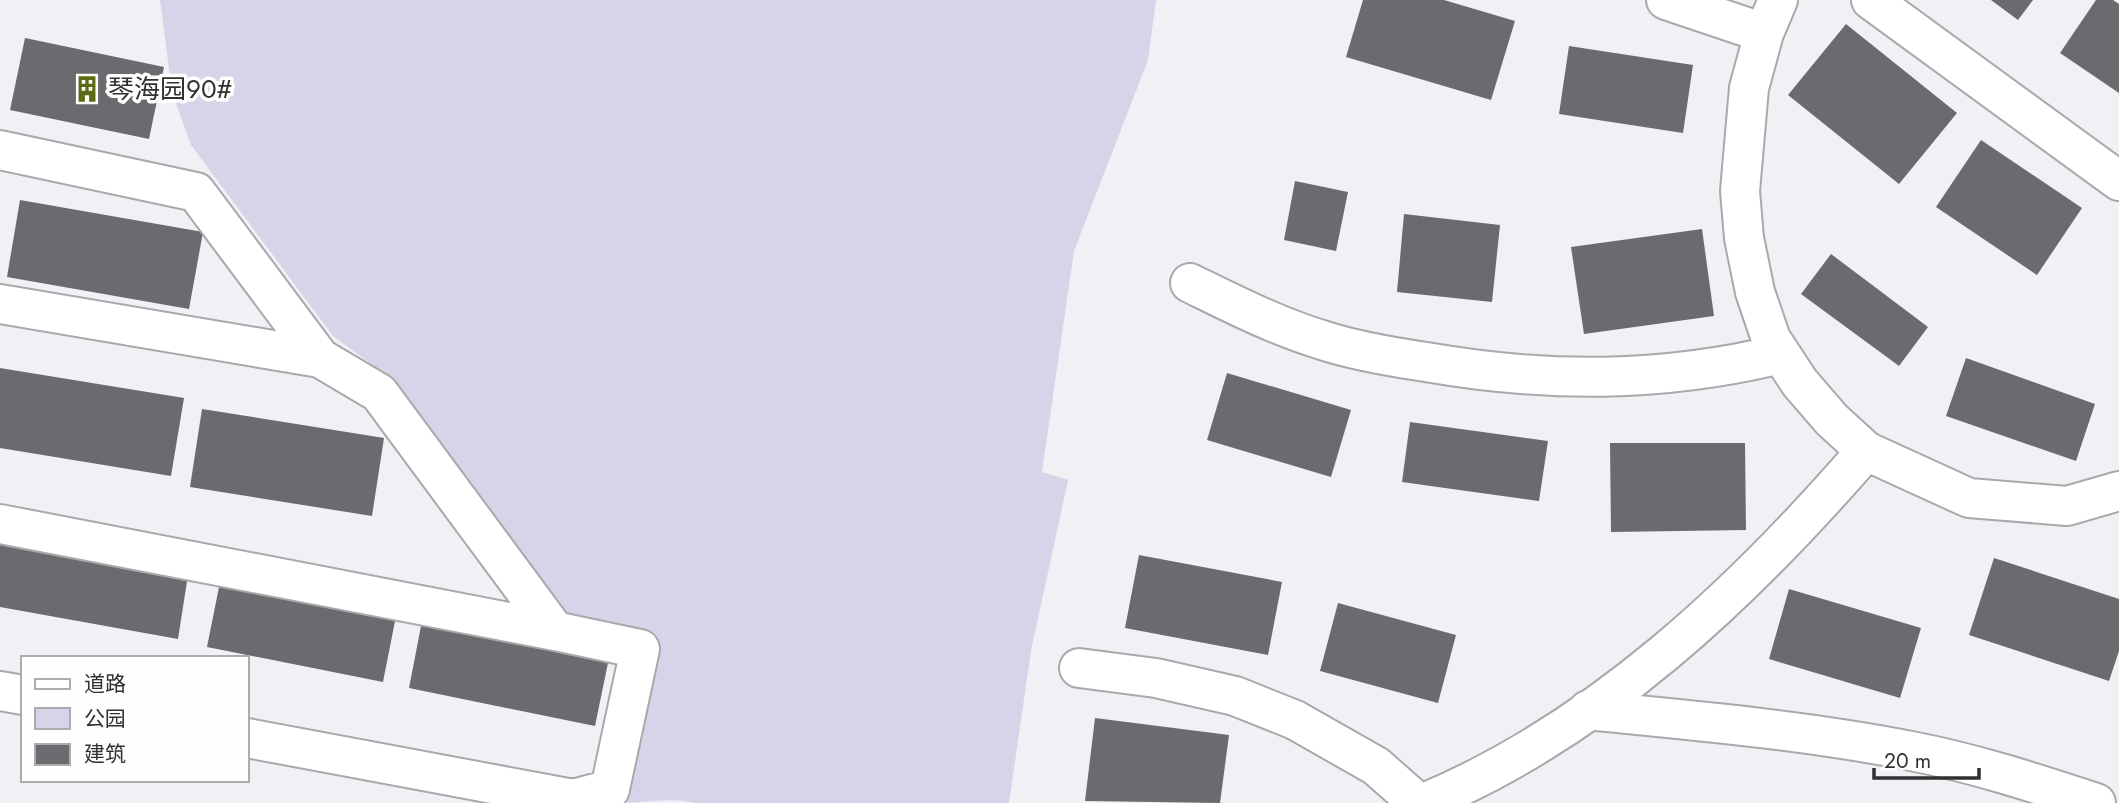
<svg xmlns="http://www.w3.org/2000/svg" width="2119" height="803" font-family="Jost,'Noto Sans SC',sans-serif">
<rect width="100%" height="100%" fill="#f1f0f4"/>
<path fill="#d9d3ea" d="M 160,0 L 1156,0 L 1148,60 L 1074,251 L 1042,472 L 1068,480 L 1031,651 L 1009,803 L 695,803 C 671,797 646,803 621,803 L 628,792 L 656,636 L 565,617 L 396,382 L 333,336 L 191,145 L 172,92 Z"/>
<path fill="#6b6a6e" d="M 1363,0 L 1444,0 L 1515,21 L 1491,100 L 1346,57 Z
M 1991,0 L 2033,0 L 2018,20 Z
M 2096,0 L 2113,0 L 2119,4 L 2119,93 L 2060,53 Z
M 1846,24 L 1957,113 L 1899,184 L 1788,95 Z
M 25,38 L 164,67 L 149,139 L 10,110 Z
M 1569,46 L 1693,65 L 1683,133 L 1559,114 Z
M 1981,140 L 2082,208 L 2037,275 L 1936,207 Z
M 1295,181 L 1348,192 L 1336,251 L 1284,240 Z
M 20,200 L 203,232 L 189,309 L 7,277 Z
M 1404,214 L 1500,225 L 1492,302 L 1397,292 Z
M 1702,229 L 1714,316 L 1584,334 L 1571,247 Z
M 1831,254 L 1928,327 L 1899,366 L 1801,294 Z
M 1966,358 L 2095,404 L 2076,461 L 1946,416 Z
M 0,368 L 184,398 L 171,476 L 0,448 Z
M 1227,373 L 1351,410 L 1331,477 L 1207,440 Z
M 202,409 L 384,438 L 372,516 L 190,487 Z
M 1410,422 L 1548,441 L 1539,501 L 1402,482 Z
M 1610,443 L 1745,443 L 1746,530 L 1611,532 Z
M 0,543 L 188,575 L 178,639 L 0,607 Z
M 1139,555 L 1282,582 L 1268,655 L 1125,628 Z
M 1994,558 L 2119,599 L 2119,651 L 2109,681 L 1969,635 Z
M 220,582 L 396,616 L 383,682 L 207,647 Z
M 1789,589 L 1921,628 L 1900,698 L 1769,659 Z
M 1338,603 L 1456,635 L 1438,703 L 1320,671 Z
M 422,621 L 609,658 L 595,726 L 409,688 Z
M 1095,718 L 1229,735 L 1220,803 L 1085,801 Z"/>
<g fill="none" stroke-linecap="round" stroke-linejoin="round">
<defs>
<path id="street" d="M 1666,0 L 1764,33
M 1778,0 L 1764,33 L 1749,88 L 1740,191 L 1744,238 L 1755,292 L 1771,339 L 1800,383 L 1832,420 L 1866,451 L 1969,498 L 2067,506 L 2119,491
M 1871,0 L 2119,181
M 0,150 L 196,192 L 320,358
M 1190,283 C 1233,304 1276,326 1322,340 C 1355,351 1392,357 1426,362 C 1548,383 1661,383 1781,354
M 0,304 L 320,358 L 379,393 L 555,631 L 640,649 L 610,789 L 573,799 L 247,738
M 0,524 L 555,631
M 1079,668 L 1156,678 L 1235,696 L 1295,720 L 1376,766 L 1418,803
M 0,691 L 23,695
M 1588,710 C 1696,721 1805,730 1911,751 C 1974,763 2035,783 2096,803
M 1424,803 C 1600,729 1743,593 1866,451"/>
</defs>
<use href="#street" stroke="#a9a8ab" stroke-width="42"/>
<use href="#street" stroke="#fff" stroke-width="38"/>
</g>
<defs>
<symbol id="building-bare" viewBox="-9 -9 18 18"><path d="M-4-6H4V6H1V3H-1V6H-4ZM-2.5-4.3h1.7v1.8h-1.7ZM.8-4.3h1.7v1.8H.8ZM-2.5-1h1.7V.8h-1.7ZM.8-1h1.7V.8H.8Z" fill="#5e6b14" stroke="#fefeff" stroke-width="2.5" paint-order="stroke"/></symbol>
</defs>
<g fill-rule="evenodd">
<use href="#building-bare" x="68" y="70" width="38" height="38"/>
</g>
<g text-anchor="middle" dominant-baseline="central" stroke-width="7" stroke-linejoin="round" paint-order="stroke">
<g font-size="26" fill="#313132" stroke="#fefeff" text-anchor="start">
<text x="108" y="89">琴海园90#</text>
</g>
</g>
<rect x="21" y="656" width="228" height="126" fill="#fefeff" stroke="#acacad" stroke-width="2"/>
<rect x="35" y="679" width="35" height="10" fill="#ffffff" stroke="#acacad" stroke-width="2"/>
<text x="84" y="691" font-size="21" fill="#313132">道路</text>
<rect x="35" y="708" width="35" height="21" fill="#d9d3ea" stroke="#acacad" stroke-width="2"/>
<text x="84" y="726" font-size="21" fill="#313132">公园</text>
<rect x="35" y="744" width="35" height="21" fill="#6b6a6e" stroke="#acacad" stroke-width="2"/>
<text x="84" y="761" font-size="21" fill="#313132">建筑</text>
<path d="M1874 768v10h105v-10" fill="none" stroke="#313132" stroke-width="3.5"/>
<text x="1884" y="768" font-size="21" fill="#313132" stroke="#fefeff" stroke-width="5" paint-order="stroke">20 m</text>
</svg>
